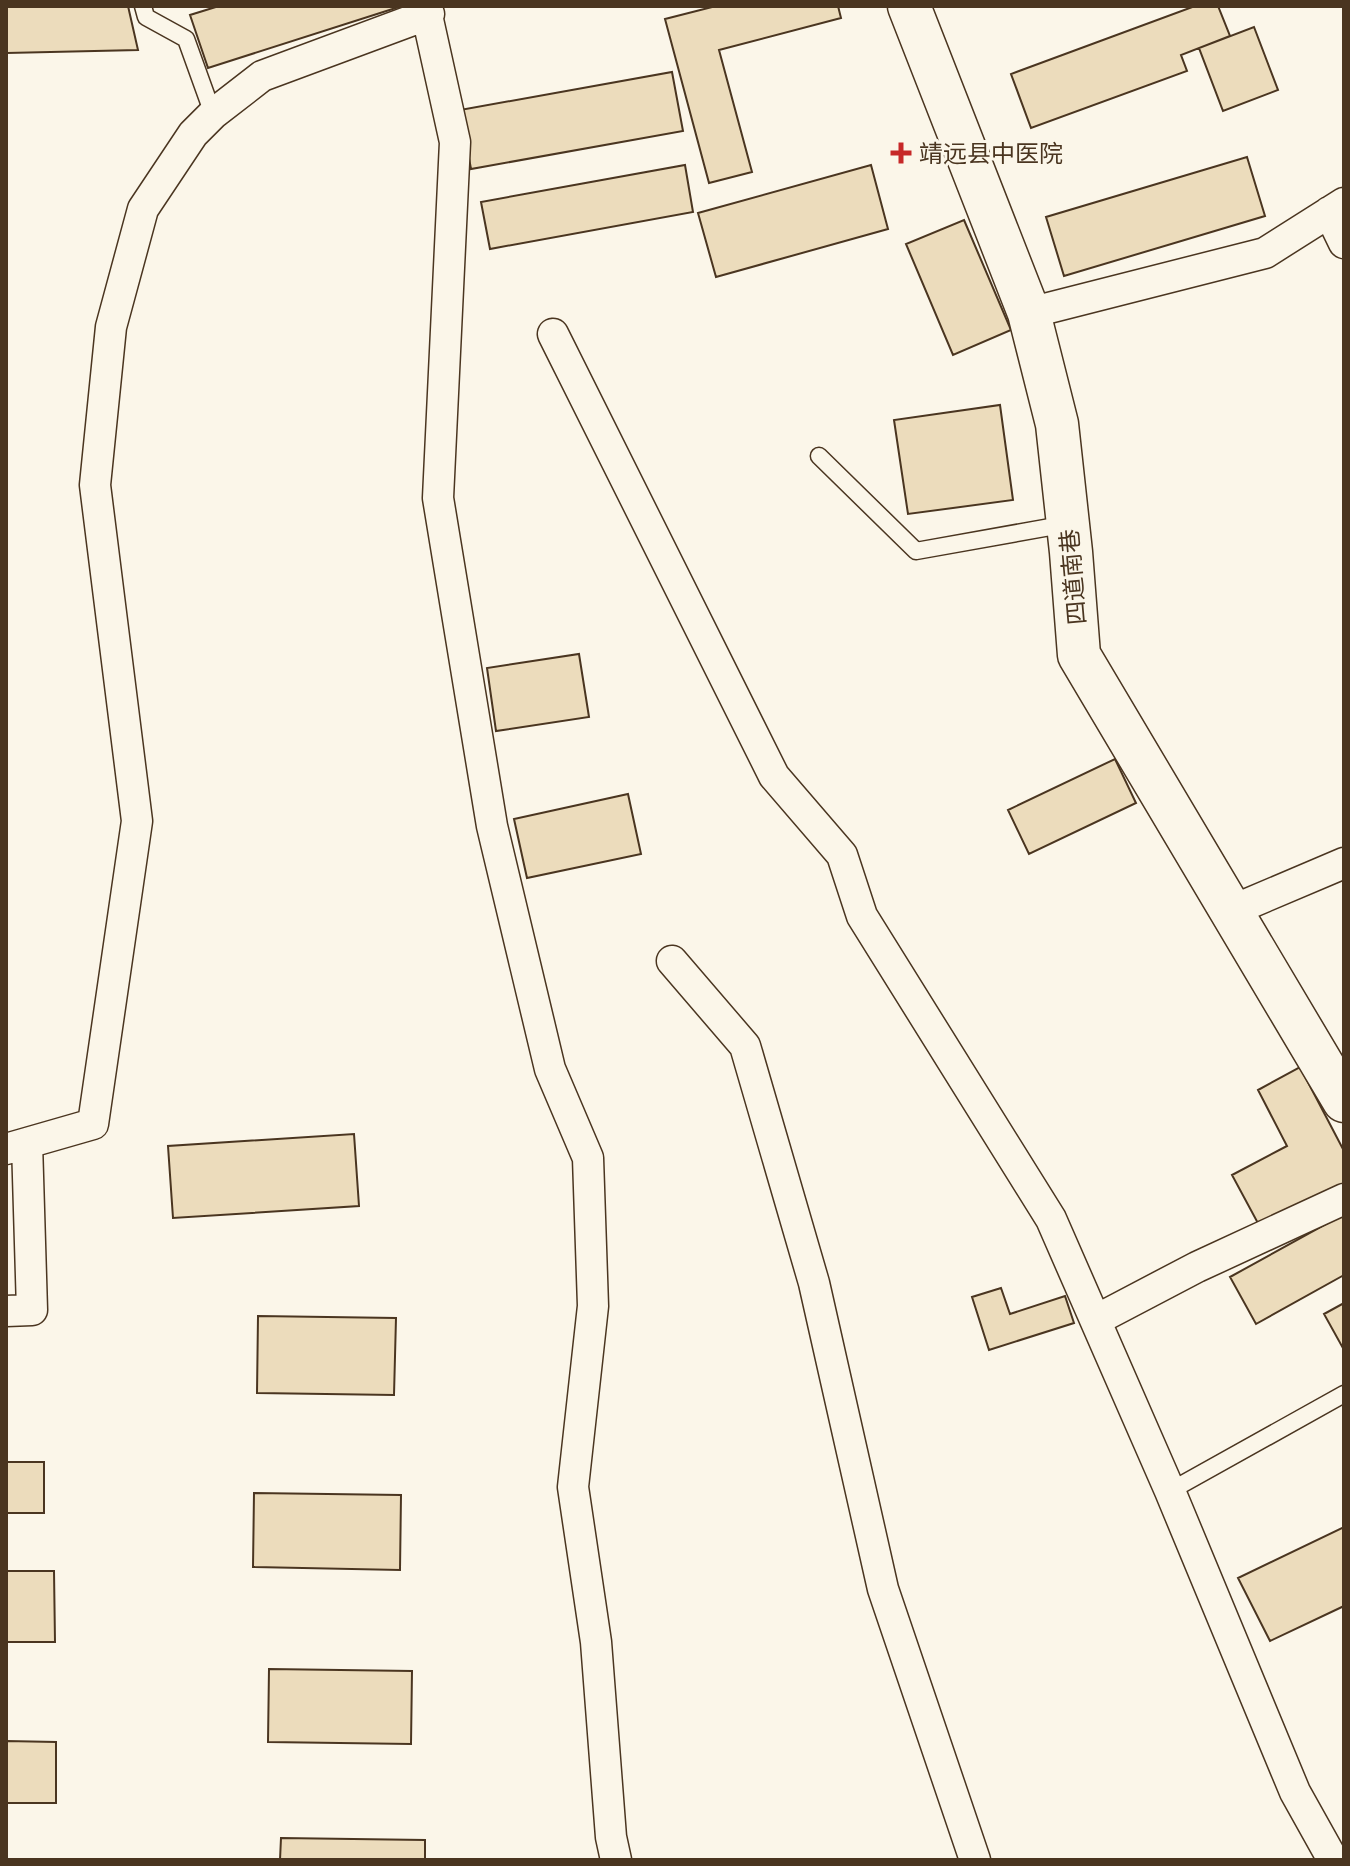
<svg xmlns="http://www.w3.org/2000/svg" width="1350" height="1866" font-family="Lora,'Noto Sans SC',serif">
<rect width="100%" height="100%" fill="#fbf6e9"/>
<path fill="#ecdcbc" stroke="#4a3520" stroke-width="2" d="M 6,6 L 128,6 L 138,50 L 7,53 Z
M 219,6 L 402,6 L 208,68 L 190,15 Z
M 716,6 L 838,6 L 841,18 L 719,50 L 752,172 L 709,183 L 665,19 Z
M 1195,6 L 1218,6 L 1230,36 L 1181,55 L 1187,71 L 1031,128 L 1011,74 Z
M 1254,27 L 1278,90 L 1223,111 L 1199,48 Z
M 672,72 L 683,131 L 471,169 L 460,110 Z
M 1247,157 L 1265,216 L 1064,276 L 1046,217 Z
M 685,165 L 693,212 L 490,249 L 481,202 Z
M 871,165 L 888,229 L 716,277 L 698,213 Z
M 964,220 L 1011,330 L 953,355 L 906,244 Z
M 1000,405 L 1013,500 L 908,514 L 894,420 Z
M 579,654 L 589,717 L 496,731 L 487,668 Z
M 1115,759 L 1136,803 L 1029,854 L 1008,810 Z
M 628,794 L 641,854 L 527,878 L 514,819 Z
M 1300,1067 L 1344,1151 L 1344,1184 L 1260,1227 L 1232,1175 L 1287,1146 L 1258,1090 Z
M 354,1134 L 359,1206 L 173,1218 L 168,1146 Z
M 1344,1214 L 1344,1275 L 1256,1324 L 1230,1277 Z
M 1001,1288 L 1010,1314 L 1065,1296 L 1074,1323 L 989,1350 L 972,1297 Z
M 1344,1303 L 1344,1350 L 1324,1314 Z
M 258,1316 L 396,1318 L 394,1395 L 257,1393 Z
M 6,1462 L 44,1462 L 44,1513 L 6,1513 Z
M 254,1493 L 401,1495 L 400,1570 L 253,1567 Z
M 1344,1527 L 1344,1606 L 1270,1641 L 1238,1578 Z
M 6,1571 L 54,1571 L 55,1642 L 6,1642 Z
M 269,1669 L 412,1671 L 411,1744 L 268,1742 Z
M 6,1741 L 56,1742 L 56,1803 L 6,1803 Z
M 281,1838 L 425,1840 L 425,1860 L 280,1860 Z"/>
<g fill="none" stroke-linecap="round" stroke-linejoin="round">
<defs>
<path id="lane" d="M 143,6 L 146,17 L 186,39 L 213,114
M 819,456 L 916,551 L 1067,524
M 1170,1491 L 1344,1394"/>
<path id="street" d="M 425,6 L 455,142 L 438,498 L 492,826 L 550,1069 L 588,1158 L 593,1306 L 573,1487 L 596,1642 L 611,1837 L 616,1860
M 1329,212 L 1344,243
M 1029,313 L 1265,253 L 1344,203
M 553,334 L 774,776 L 842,855 L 862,916 L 1051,1219 L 1170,1491 L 1295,1792 L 1333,1860
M 1231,911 L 1344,863
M 672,961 L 745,1046 L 814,1283 L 883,1589 L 975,1860
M 6,1149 L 93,1124 L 137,821 L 95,485 L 111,327 L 143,209 L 193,134 L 213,114 L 262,76 L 429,14
M 6,1311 L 32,1310 L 27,1143
M 1096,1320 L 1197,1267 L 1344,1199"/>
<path id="secondary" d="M 909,6 L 1029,313 L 1057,424 L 1071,552 L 1079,655 L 1344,1101"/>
</defs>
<use href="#lane" stroke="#4a3520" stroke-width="19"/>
<use href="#street" stroke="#4a3520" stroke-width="33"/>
<use href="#secondary" stroke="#4a3520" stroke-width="45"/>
<use href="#lane" stroke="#fbf6e9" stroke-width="16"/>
<use href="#street" stroke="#fbf6e9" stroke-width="30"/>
<use href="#secondary" stroke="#fbf6e9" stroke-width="42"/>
</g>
<path fill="#c62828" stroke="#fbf6e9" stroke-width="3" d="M897 141h8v8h8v8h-8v8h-8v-8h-8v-8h8z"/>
<g text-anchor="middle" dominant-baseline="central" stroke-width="6" stroke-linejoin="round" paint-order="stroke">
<g font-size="24" fill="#4a3520" stroke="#fbf6e9" text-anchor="start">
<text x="919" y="153">靖远县中医院</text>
</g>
<g font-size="24" fill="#4a3520" stroke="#fbf6e9">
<text transform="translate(1073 577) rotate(-95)">四道南巷</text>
</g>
</g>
<rect width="1350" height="1866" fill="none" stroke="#4a3520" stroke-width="16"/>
</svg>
